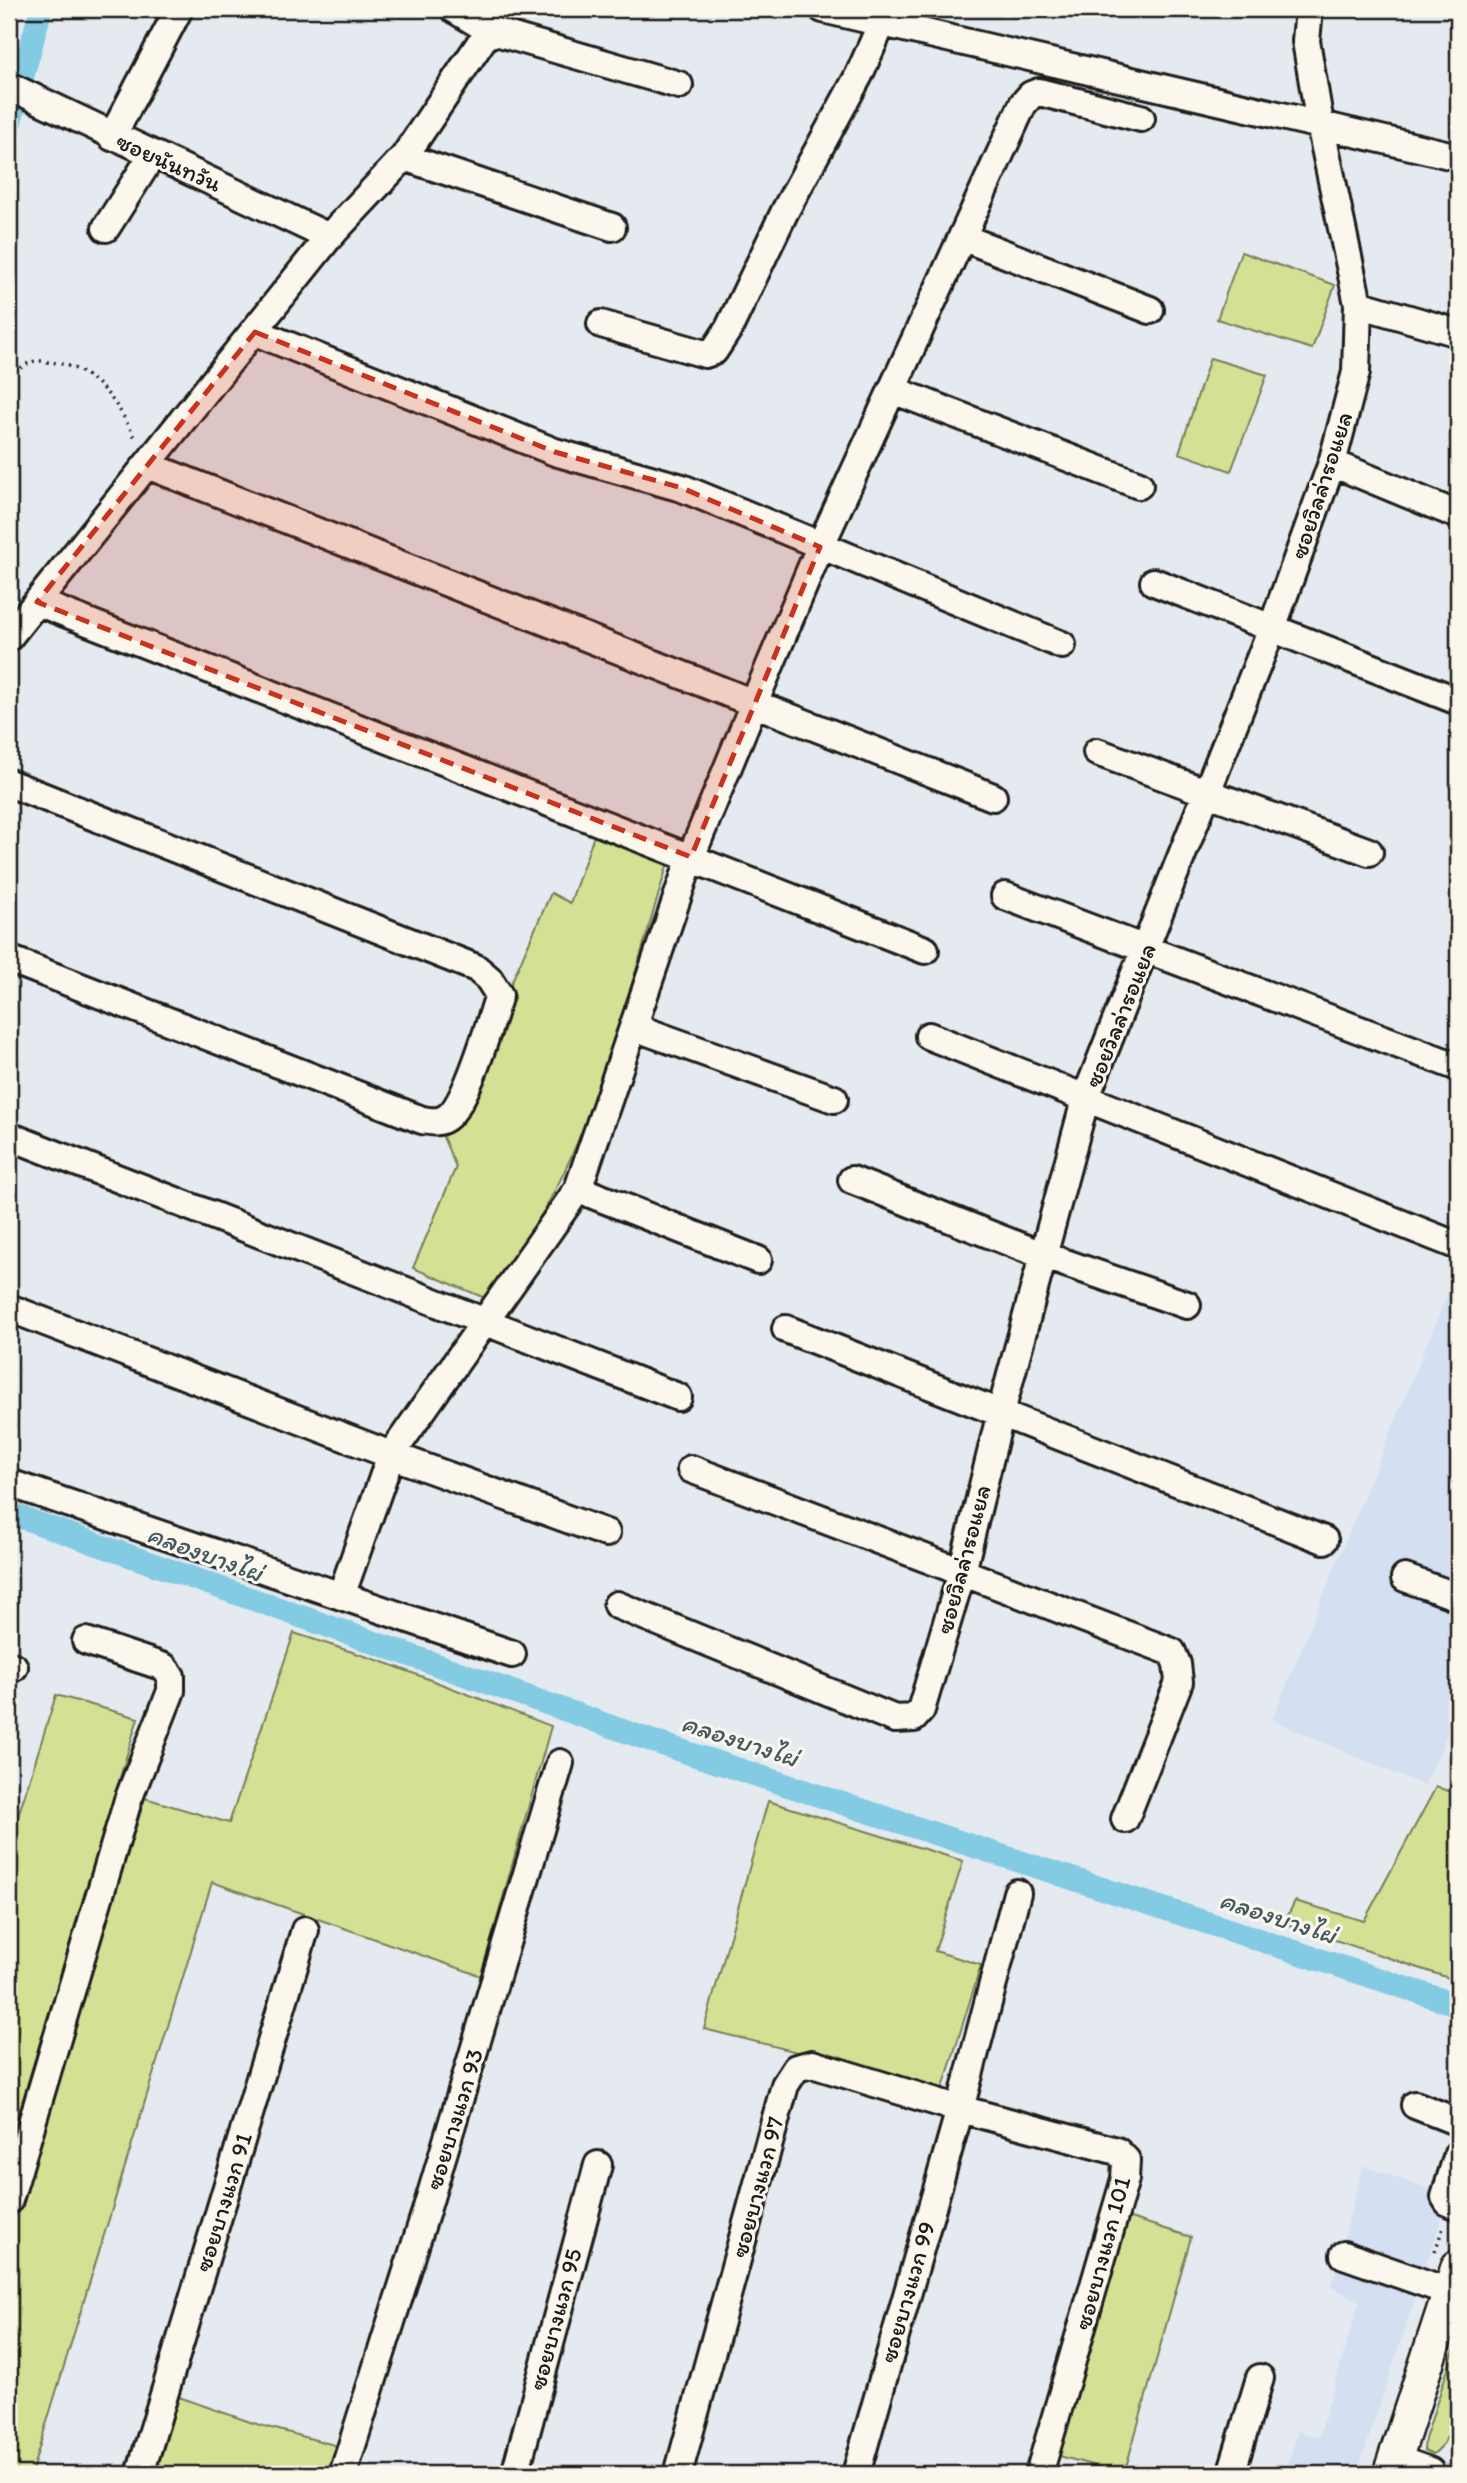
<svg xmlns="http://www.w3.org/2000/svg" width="1467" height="2483" font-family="Itim,'Playpen Sans Thai',sans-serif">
<rect width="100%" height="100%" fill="#e4eaef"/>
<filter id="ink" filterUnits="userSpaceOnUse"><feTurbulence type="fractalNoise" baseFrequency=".0143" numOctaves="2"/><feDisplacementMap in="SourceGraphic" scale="14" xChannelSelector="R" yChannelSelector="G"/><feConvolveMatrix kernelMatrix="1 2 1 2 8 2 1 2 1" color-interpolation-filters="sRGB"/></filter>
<g filter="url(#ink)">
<path fill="#d4e0f1" d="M 1458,1268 L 1458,1711 L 1424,1786 L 1272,1720 Z
M 1363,2166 L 1449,2196 L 1357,2474 L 1285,2474 L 1298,2431 L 1319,2437 L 1359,2301 L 1331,2287 Z"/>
<path fill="#d4e194" stroke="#787e58" stroke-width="2" d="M 1241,252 L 1335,285 L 1312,349 L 1217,319 Z
M 1210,358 L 1267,375 L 1231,471 L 1179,453 Z
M 595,833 L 669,860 C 635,968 605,1096 552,1196 C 533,1232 509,1265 485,1298 L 413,1268 L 456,1167 L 443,1137 L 551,893 L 570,903 Z
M 294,1633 L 389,1664 L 551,1726 L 481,1976 L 212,1882 L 31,2474 L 9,2474 L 9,2236 L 145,1798 L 229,1823 Z
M 56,1695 L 138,1718 L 9,2145 L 9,1845 Z
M 1436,1787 L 1458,1794 L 1458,1981 L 1284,1923 L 1295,1901 L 1364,1921 Z
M 768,1801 L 963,1861 L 935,1951 L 981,1965 L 943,2088 L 704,2029 Z
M 1124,2216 L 1191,2237 L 1124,2474 L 1056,2455 Z
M 1458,2338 C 1458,2369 1462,2435 1433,2454 L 1424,2450 L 1425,2439 Z
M 179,2397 L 253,2423 L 338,2446 L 329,2474 L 155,2474 Z"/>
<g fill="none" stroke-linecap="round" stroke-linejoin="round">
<path stroke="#82cbe3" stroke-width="23" d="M 9,127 L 41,9
M 9,1513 L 655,1742 L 1458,2005"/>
<defs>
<path id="minor" d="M 454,9 L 489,30 L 679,85
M 823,9 L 1458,157
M 9,86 L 329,237
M 112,137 L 179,9
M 404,157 L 612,227
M 106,228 L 153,154
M 964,238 L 1150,310
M 1358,304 L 1458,333
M 601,324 L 705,354 L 714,351 L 729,328 L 785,211 L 859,75 L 888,9
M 255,332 L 555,452 L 682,488 L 1062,645
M 893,390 L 1139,485
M 1332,463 L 1458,515
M 147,465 L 993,797
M 1154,582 L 1458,701
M 37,602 L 925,950
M 9,637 L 329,237 L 404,157 L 489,30
M 1097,752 L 1369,852
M 9,783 L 476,968 L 489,979 L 499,995 C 490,1021 466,1109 444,1119 C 437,1123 430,1121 422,1120 L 9,959
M 1005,896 L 1458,1067
M 634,1027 L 834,1099
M 929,1036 L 1458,1246
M 9,1136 L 678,1397
M 852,1180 L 1042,1255 L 1187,1305
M 578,1189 L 758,1260
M 9,1308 L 391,1455 L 606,1533
M 786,1329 L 1324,1540
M 691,1469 L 1172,1652 L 1177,1664 L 1179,1682 L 1125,1819
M 9,1483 L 512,1654
M 1405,1578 L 1458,1597
M 341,1596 L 391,1455 L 578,1189 L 691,857 L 755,701 L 820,547 L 1023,104 L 1031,95 L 1039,92 L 1141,118
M 617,1605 L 895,1719 L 914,1718 L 921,1710 L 962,1572 L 1001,1412 L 1086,1097 L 1272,628 L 1332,463 L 1356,372 L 1358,304 L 1320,124 L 1306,41 L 1309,9
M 9,1665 L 14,1667
M 1415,2105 L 1458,2122
M 1458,2154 L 1445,2197 L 1448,2202 L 1458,2206
M 9,2200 L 128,1800 L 171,1691 L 171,1676 L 164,1667 L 86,1641
M 1344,2255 L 1450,2292
M 140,2474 L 305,1930
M 343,2474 L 426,2211 L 560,1763
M 515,2474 L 598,2165
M 678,2474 L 785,2085 L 796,2068 L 812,2064 L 960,2109 L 1117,2151 L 1126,2160 L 1125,2179 L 1039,2474
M 856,2474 L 960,2109 L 1017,1893
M 1231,2474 L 1260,2378"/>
<path id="major" d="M 1394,2462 L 1428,2474
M 1390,2474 L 1458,2267"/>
</defs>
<use href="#minor" stroke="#1c1c1c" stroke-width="32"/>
<use href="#major" stroke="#1c1c1c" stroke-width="38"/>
<path stroke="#1c1c1c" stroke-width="3.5" stroke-dasharray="2 5" stroke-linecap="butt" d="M 9,376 C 16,372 24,364 32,362 C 36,360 43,361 48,362 C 93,365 119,403 136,441
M 1435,2251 L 1444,2225"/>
<use href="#minor" stroke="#fbf7ec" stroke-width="26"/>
<use href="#major" stroke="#fbf7ec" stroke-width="33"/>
</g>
</g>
<path fill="#c8321e" fill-opacity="0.2" stroke="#c8321e" stroke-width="5" stroke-dasharray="14 9" stroke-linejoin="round" d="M 255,332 L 555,452 L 682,488 L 820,547 L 691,857 L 37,602 Z"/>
<g text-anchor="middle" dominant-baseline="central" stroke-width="6" stroke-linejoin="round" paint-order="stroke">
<g font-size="24" fill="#1c1c1c" stroke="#fbf7ec">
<text transform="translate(169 162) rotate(24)">ซอยนันทวัน</text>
<text transform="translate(1321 485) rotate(-72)">ซอยวิลล่ารอแยล</text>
<text transform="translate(1120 1015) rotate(-68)">ซอยวิลล่ารอแยล</text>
<text transform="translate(963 1559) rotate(-75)">ซอยวิลล่ารอแยล</text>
<text transform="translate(454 2119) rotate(-73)">ซอยบางแวก 93</text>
<text transform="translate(757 2187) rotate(-75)">ซอยบางแวก 97</text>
<text transform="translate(223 2202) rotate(-73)">ซอยบางแวก 91</text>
<text transform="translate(1102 2253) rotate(-75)">ซอยบางแวก 101</text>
<text transform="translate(907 2292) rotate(-74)">ซอยบางแวก 99</text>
<text transform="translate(555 2319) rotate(-75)">ซอยบางแวก 95</text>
</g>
<g font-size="26" font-style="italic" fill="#405962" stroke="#fbf7ec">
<text transform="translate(205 1553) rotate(20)">คลองบางไผ่</text>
<text transform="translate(740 1740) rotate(18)">คลองบางไผ่</text>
<text transform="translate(1278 1917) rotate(18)">คลองบางไผ่</text>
</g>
</g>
<rect width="1467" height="2483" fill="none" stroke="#fbf7ec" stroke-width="35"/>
<rect x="18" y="18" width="1432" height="2448" fill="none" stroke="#1c1c1c" stroke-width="2.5" filter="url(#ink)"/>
</svg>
